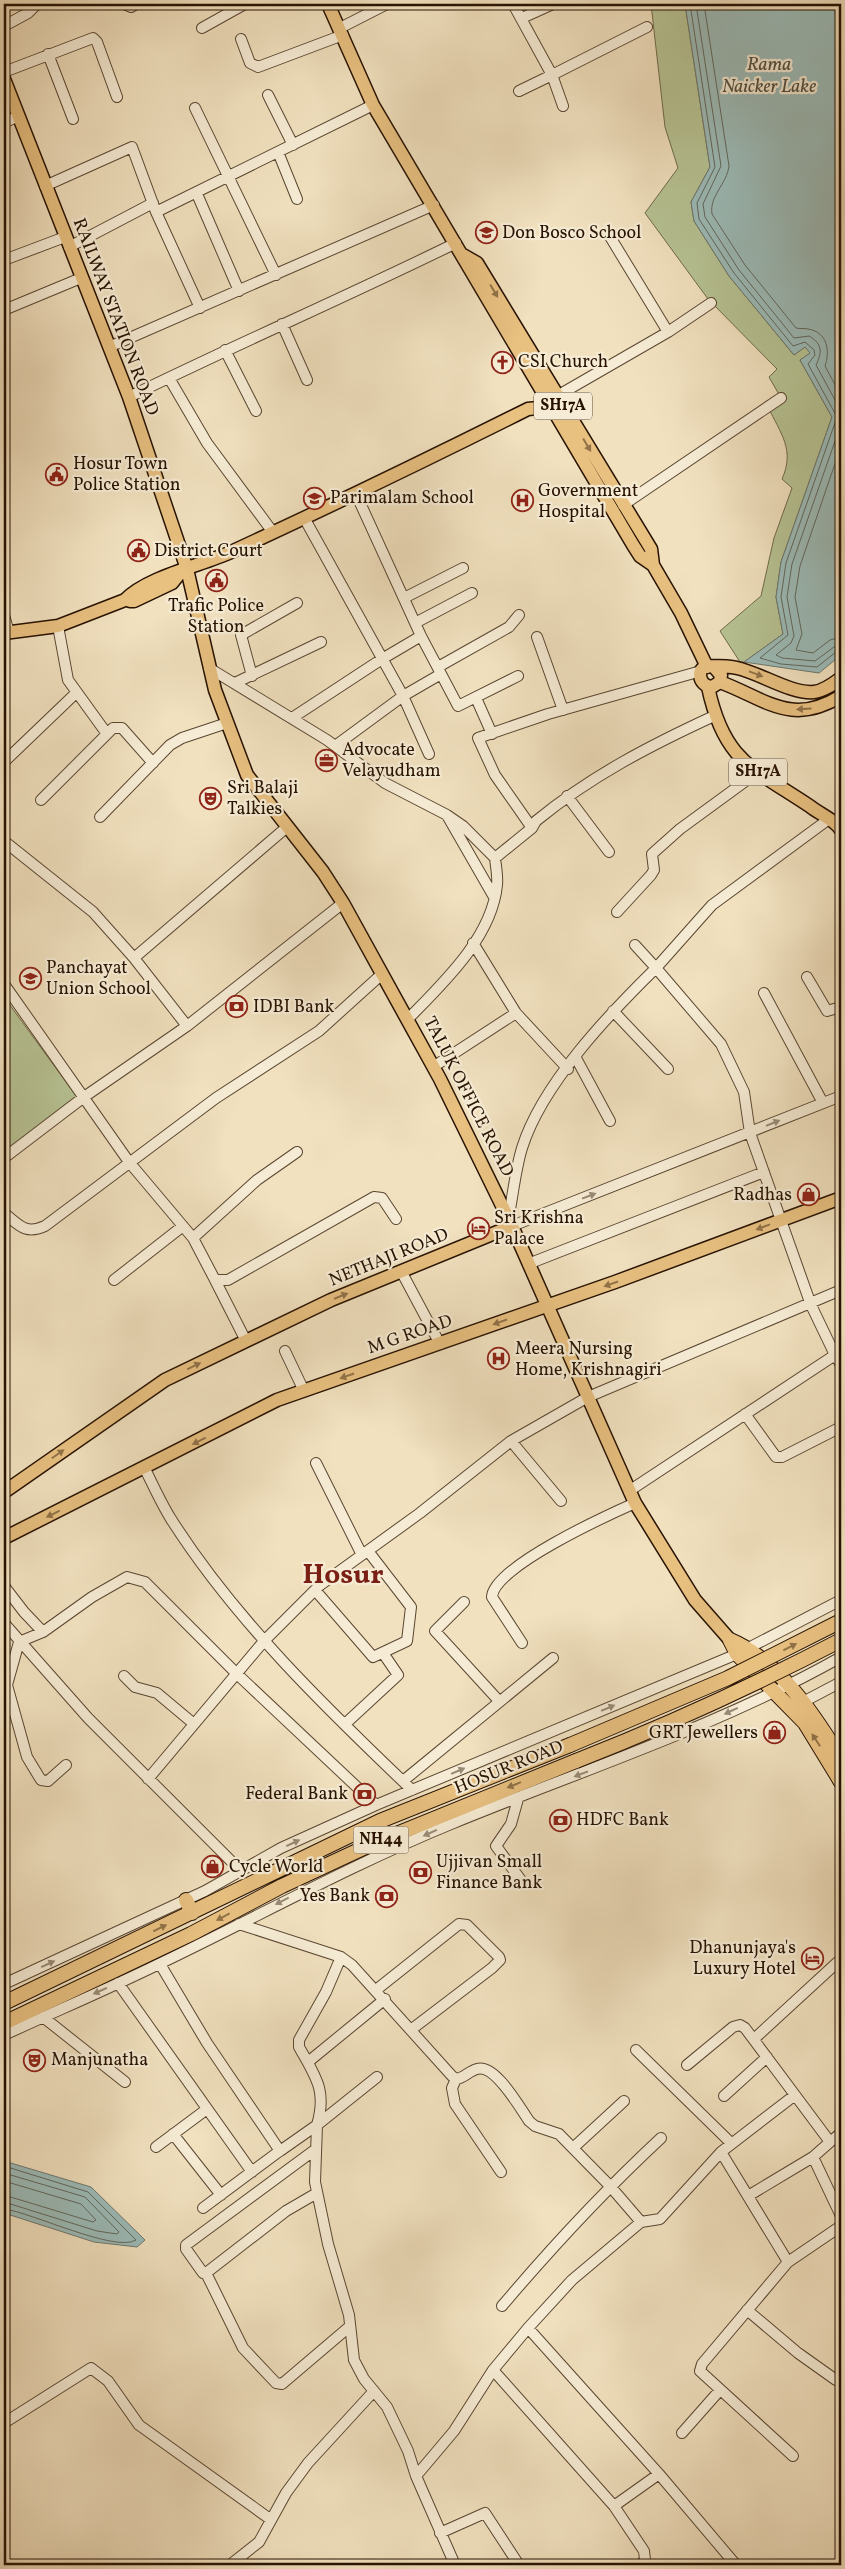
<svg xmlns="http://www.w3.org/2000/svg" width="845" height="2569" font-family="Vollkorn,serif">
<rect width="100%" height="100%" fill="#f1e1bf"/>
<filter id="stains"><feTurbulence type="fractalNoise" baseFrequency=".004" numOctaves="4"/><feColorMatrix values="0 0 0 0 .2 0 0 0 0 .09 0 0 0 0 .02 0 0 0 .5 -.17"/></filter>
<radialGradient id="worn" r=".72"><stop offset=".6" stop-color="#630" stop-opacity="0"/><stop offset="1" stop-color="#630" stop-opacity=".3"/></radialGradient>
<path fill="#b7c394" stroke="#6f6a4b" d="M 651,4 L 685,4 L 710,167 L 691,202 L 694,221 L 729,276 L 794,355 L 805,347 L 811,353 L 800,360 L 832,417 L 781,562 L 776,597 L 783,634 L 744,662 L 740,662 L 720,631 L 761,596 L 774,538 L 792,488 L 782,479 C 795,450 781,434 768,407 L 781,398 L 769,377 L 777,369 L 708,299 L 645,213 L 678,168 L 665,127 Z
M 4,997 L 77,1097 L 4,1152 Z"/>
<path fill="#9cbcb9" stroke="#6d7870" d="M 685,4 L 841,4 L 841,655 L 819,673 L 744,662 L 783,634 L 776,597 L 781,562 L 832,417 L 800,360 L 810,353 L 805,347 L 794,355 L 729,276 L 694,221 L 691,202 L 710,167 Z
M 4,2161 L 91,2187 L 145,2240 L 137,2247 L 94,2242 L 4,2213 Z"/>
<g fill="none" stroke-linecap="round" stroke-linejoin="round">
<path stroke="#62675e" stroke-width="1" d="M 690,4 L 715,167 L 697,203 L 699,219 L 734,273 L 793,346 L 805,342 L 814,350 L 815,355 L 808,364 L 837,417 L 786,563 L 781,597 L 788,635 L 760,658 L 781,664 L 817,667 L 836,652 L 841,651
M 696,4 L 721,166 L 703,204 L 705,217 L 739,270 L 794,338 L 809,336 C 823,344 822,353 816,365 L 841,411
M 704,4 L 729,166 C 727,184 709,196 712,214 L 745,265 L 796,328 C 800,329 804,328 808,329 C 828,332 830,352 825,366 L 841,396
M 841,424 L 792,564 L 787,597 L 794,636 L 791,643 L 776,655 L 782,658 L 815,661 L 834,647 L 841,645
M 841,446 L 800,566 L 795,597 L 802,634 L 796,650 L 813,653 L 830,640 L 841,637
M 4,2166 L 88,2192 L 136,2240 C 115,2253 31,2212 4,2209
M 4,2173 L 85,2197 L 119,2232 L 117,2234 L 97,2231 L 4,2202
M 4,2181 L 81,2204 L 96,2220 L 93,2222 L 4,2195"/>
<defs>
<path id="minor" d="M 124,4 L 131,7 L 136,4
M 513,4 L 552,75 L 519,91
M 522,18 L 553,4
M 4,26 L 28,13 L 37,4
M 202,28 L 245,4
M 340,28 L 387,4
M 241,39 L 250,63 L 258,67 L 343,35
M 48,54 L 73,119
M 4,72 L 93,38 L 97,42 L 117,97
M 268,95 L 293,145
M 563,106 L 552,75 L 647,27
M 195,108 L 276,275
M 4,123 L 18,116
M 278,152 L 297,199
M 45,186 L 132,147 L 156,212
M 197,194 L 239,291
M 609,235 L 668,332
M 69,247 L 153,203
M 4,260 L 65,237
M 200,308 L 156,212 L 373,105
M 4,310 L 81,278
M 282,324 L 307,380
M 109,347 L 434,205
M 225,350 L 256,411
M 169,378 L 207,443 L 272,531
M 557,396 L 668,332 L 711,303
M 129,397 C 237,344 348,296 456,243
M 356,494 L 421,636 L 458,706 L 518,676
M 623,505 L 781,398
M 307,523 L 403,696 L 429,754
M 404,598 L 463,568
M 4,615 L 9,633
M 415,623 L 472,593
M 58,626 L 68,680 L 107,734
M 537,637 L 563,710
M 438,667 L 509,627 L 519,615
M 209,668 L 327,740 L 385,783 L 447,815 L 463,826 L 495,858
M 252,676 L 241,635 L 297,603
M 235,683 L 321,642
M 476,698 L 492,734
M 292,718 L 382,659 L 421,636
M 335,746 L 403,696 L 441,674
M 4,762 L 76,693
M 567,796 L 609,852
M 41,800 L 113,728 L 122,728 L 153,763
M 100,817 L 170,745 L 182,738 L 227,723
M 448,817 L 494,897
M 532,828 L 495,775 L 478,738 L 548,714 L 701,671
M 4,841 L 93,912 L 134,958
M 617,912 L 651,875 L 654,870 L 652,854 L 680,829 L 758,772
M 473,943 L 516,1013 L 568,1069
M 807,977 L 827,1011 L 841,1007
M 4,984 L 129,1162 L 193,1238 L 215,1280 L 228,1280 L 374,1197 L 382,1198 L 396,1219
M 764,993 L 823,1103
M 613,1011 L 668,1069
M 407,1020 C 442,984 492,938 497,885 C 498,877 496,867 495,858 L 532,828 L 536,821 C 591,776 649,746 714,716
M 187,1026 L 134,958 L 287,827
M 576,1058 L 610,1121
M 433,1067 L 516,1013
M 4,1158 L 84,1097 L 187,1026 L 343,903
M 4,1213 C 19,1225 25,1235 45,1226 L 216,1098 L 319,1031 L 382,974
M 508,1220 C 513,1196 515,1171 522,1148 C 542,1084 609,1014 656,968 L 635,945
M 512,1226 L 841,1096
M 193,1238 L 257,1180 L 297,1152
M 528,1264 L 764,1172
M 401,1271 L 440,1344
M 114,1280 L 183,1226
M 215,1280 L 246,1341
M 285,1351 L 304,1391
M 835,1355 L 841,1365
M 745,1414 L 776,1457 L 782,1457 L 841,1427
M 511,1441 L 561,1501
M 316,1463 L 362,1555
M 145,1469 C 153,1485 161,1503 171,1519 C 235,1620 326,1708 412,1790
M 629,1491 L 835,1355 L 811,1305 L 750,1133 L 744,1092 L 721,1044 L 656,968 L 712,905 L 829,819
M 4,1586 L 24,1612 L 43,1632 L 92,1597 L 127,1577 L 145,1582 L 237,1674 L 376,1805
M 315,1590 L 373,1657 L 407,1641 L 411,1607 L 368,1551
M 464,1602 L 435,1631 L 499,1701
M 4,1623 L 88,1718 L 241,1871
M 43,1632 L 19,1642 L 7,1685 L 27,1757 L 41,1780 L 48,1781 L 66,1765
M 522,1643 L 492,1597 C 493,1567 608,1515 635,1503
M 124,1676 L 135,1687 L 157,1693 L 194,1724
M 803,1702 L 841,1682
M 345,1724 L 398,1675 L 383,1653
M 148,1779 L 264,1641 L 319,1586 L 420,1513 L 511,1441 L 588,1397 L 841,1290
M 403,1781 L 553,1658
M 518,1799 L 511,1824 L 496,1846 L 523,1883
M 239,1924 L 341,1957 L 352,1965 L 452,2076 L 456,2079 C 464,2078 469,2071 477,2069 C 495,2063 520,2108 529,2121 L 535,2126 L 559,2134 L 610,2186 L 641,2222
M 160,1964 L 207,2043 L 280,2151 L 317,2125 L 315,2182 L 328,2244 L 349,2315 L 354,2360 L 364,2379 L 387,2407 L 408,2451 L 416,2476
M 118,1983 L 252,2172
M 4,1984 L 205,1891 L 281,1848 L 376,1805 L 737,1654 L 841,1600
M 376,1990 L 459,1924 L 467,1925 L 499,1957 L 500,1960 L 492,1968 L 412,2029
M 43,2017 L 125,2082
M 4,2035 C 56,2011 108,1989 159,1964 C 257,1917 351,1865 451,1824 C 582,1770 717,1727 841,1657
M 754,2039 L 841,1959
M 636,2050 L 731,2143
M 308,2062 L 385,1999
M 687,2065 L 733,2027 L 740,2025 L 745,2028 L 795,2095
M 456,2079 L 452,2088 L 455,2104 L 501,2172
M 724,2096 L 767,2057
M 317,2125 C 327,2091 316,2077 299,2047 L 299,2040 L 326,1992 L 341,1957
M 317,2125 L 377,2077
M 173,2134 L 221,2195
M 830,2142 L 841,2133
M 156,2147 L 207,2109
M 573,2148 L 624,2101
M 316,2149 L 186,2245 L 186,2249 L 203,2273 L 206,2273 L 286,2211 L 317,2193
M 721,2152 L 795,2095 L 830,2142 L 813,2157 L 748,2196
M 813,2157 L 841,2216
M 203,2208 L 281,2150
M 788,2262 L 702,2364 L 700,2371 L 793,2456
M 206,2273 L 243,2348 L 276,2383 L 282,2384 L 349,2327
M 502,2306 C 552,2247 604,2191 661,2138
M 747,2310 L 798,2353 L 836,2380
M 528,2328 L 659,2474 L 736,2565
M 493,2370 L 614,2506 L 644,2551 L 645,2560 L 640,2565
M 4,2423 L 91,2368 L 108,2381 L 139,2425 L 270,2519
M 682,2433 L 720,2390
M 614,2506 L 659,2474
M 440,2533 L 485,2513 L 519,2565
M 230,2565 L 259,2542 L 286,2493 L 308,2463 L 374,2391
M 455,2565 L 416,2476 L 454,2431 L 493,2370 L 528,2328 L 572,2280 L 641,2222 L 660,2219 L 721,2152 L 788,2262 L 841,2226"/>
<path id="major" d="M 328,4 L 373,105 L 633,545 L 640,556 L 653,565
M 4,79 L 129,397 L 187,569 L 215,690 L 247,775 L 323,872 L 343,903 L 440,1079 L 512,1226 L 635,1503 L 695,1600 L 730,1640
M 463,255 L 477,263 L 651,549 L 653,565 L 681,613 L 707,667
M 130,601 L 134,601 L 172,583 L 180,573
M 4,633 L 58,626 L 125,600 C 147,577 200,566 231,552 C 331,506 430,458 528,409 L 538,408 L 557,396
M 714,667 L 721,675 L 720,682 L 712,687 C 698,686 695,666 710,666 C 719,666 729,666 737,668 C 760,673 791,694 814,692 C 824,691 833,684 841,678
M 720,682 C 766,699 791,727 841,696
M 708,687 C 724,762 753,768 811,807 C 820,814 836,821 841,830
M 4,1492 L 165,1380 L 331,1300 L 512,1226
M 4,1538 L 277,1400 L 615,1282 L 841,1198"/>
<path id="highway" d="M 730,1640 L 737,1654 L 805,1723 L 841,1782
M 730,1640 C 778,1660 815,1716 841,1759
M 186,1900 L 192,1913
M 4,2003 L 380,1821 L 570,1745
M 4,2023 L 191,1934 L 282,1886 L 372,1844 L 576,1761"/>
</defs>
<use href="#minor" stroke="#5a4631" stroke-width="12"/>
<use href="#major" stroke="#271202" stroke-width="15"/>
<use href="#highway" stroke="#271202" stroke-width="16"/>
<use href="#minor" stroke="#f6ecd5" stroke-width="10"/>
<use href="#major" stroke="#e8c080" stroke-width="12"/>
<use href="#highway" stroke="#e8c080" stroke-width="14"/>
<defs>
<path id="highway-bridge" d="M 570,1745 L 728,1678 L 841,1621
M 576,1761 C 668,1725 753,1686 841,1640"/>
</defs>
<use href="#highway-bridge" stroke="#271202" stroke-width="16" stroke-linecap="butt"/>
<use href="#highway-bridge" stroke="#e8c080" stroke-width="14"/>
</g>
<defs><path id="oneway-solid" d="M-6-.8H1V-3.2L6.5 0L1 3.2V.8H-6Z" transform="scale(1.25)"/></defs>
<g fill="#917247">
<use href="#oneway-solid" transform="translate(494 291) rotate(59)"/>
<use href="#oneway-solid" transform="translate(587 445) rotate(59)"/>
<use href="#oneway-solid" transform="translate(756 674) rotate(20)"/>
<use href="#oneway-solid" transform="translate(804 709) rotate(177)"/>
<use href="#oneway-solid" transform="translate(763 1227) rotate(159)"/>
<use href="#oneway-solid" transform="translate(611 1284) rotate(161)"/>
<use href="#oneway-solid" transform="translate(341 1296) rotate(-22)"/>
<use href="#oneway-solid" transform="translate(500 1322) rotate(161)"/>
<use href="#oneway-solid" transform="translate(194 1366) rotate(-26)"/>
<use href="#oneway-solid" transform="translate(347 1376) rotate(161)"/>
<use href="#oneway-solid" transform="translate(199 1441) rotate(153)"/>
<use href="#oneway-solid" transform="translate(58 1454) rotate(-35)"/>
<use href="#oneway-solid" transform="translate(53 1514) rotate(154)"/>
<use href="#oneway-solid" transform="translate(790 1647) rotate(-27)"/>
<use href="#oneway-solid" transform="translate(816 1740) rotate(-123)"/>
<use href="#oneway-solid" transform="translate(514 1785) rotate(158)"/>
<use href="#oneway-solid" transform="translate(223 1917) rotate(152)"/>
<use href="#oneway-solid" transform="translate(160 1928) rotate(-26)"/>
</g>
<g fill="#998a76">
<use href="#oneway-solid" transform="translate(773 1123) rotate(-22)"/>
<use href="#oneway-solid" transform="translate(589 1196) rotate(-21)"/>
<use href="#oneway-solid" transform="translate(608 1708) rotate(-23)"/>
<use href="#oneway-solid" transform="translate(731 1711) rotate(155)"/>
<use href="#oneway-solid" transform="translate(458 1771) rotate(-23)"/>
<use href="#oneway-solid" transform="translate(581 1774) rotate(159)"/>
<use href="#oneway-solid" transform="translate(430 1833) rotate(156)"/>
<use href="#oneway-solid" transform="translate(293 1843) rotate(-25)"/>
<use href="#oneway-solid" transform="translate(282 1901) rotate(153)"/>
<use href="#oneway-solid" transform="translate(48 1964) rotate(-25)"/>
<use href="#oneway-solid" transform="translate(100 1991) rotate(156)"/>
</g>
<defs>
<symbol id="school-ring" viewBox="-11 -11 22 22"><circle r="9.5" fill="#f6ecd5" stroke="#8f2418" stroke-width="1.5"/><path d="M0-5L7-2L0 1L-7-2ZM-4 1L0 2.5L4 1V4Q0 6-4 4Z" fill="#8f2418"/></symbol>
<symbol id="church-ring" viewBox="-11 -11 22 22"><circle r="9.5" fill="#f6ecd5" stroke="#8f2418" stroke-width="1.5"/><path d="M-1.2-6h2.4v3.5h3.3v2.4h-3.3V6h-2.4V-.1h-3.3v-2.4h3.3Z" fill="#8f2418"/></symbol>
<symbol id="civic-ring" viewBox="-11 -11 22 22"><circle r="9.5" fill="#f6ecd5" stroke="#8f2418" stroke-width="1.5"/><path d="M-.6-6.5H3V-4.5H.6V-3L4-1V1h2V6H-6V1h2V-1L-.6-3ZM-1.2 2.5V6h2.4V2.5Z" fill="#8f2418"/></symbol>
<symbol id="hospital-ring" viewBox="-11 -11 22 22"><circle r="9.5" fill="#f6ecd5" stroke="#8f2418" stroke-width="1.5"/><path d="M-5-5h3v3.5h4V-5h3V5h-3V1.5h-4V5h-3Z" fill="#8f2418"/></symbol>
<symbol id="office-ring" viewBox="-11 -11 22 22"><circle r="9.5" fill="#f6ecd5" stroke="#8f2418" stroke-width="1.5"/><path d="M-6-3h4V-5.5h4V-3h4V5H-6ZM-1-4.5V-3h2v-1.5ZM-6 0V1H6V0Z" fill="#8f2418"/></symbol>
<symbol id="theatre-ring" viewBox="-11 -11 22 22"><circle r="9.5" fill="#f6ecd5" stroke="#8f2418" stroke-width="1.5"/><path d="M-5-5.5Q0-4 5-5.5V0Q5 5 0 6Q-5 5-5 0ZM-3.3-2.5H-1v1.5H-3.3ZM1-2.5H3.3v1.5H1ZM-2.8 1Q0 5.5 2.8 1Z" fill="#8f2418"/></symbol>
<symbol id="bank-ring" viewBox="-11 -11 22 22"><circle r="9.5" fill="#f6ecd5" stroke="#8f2418" stroke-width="1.5"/><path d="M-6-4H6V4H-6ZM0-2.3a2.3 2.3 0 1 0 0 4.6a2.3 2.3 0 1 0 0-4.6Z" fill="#8f2418"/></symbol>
<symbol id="shop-ring" viewBox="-11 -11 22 22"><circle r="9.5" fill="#f6ecd5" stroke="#8f2418" stroke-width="1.5"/><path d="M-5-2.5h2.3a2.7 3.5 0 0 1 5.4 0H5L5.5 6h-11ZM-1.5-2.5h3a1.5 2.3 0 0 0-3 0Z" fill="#8f2418"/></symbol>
<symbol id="hotel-ring" viewBox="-11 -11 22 22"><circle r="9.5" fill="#f6ecd5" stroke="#8f2418" stroke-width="1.5"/><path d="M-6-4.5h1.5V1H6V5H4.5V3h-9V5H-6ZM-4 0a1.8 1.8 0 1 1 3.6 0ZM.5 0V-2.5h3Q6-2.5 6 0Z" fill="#8f2418"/></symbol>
</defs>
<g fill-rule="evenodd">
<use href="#school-ring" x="474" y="220" width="25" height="25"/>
<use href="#church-ring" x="490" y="350" width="25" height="25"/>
<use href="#civic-ring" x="44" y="462" width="25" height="25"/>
<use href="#school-ring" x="302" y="486" width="25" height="25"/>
<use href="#hospital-ring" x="510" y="488" width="25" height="25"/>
<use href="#civic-ring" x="126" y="538" width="25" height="25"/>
<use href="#civic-ring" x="204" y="568" width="25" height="25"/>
<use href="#office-ring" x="314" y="748" width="25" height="25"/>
<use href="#theatre-ring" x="198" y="786" width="25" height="25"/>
<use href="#school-ring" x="18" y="966" width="25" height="25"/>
<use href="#bank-ring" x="224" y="994" width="25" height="25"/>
<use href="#shop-ring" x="796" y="1182" width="25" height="25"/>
<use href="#hotel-ring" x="466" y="1216" width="25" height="25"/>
<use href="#hospital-ring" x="486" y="1346" width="25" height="25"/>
<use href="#shop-ring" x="762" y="1720" width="25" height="25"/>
<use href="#bank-ring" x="352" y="1782" width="25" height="25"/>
<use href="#bank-ring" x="548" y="1808" width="25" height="25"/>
<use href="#shop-ring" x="200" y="1854" width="25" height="25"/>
<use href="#bank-ring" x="408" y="1860" width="25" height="25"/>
<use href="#bank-ring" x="374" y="1884" width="25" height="25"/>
<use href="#hotel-ring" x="800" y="1946" width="25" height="25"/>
<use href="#theatre-ring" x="22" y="2048" width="25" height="25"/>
</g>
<g text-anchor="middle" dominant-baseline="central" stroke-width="4.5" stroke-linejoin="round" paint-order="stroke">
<g fill="#f6ecd5" stroke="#655341" stroke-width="1">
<rect x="534" y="392.5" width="58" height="27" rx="4"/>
<rect x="729" y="758.5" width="58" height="27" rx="4"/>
<rect x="353.5" y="1826.5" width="55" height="27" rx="4"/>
</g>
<g font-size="16" font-weight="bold" fill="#271202">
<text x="563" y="406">SH17A</text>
<text x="758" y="772">SH17A</text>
<text x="381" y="1840">NH44</text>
</g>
<g font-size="18" fill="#271202" stroke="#f6ecd5" text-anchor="start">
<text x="502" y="233">Don Bosco School</text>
<text x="518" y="362">CSI Church</text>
<text x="73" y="464">Hosur Town<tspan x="73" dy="21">Police Station</tspan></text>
<text x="538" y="491">Government<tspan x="538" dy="21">Hospital</tspan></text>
<text x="330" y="498">Parimalam School</text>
<text x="154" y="551">District Court</text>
<text x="216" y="606" text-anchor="middle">Trafic Police<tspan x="216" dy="21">Station</tspan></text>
<text x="342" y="750">Advocate<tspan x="342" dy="21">Velayudham</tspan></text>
<text x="227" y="788">Sri Balaji<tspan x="227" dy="21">Talkies</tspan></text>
<text x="46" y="968">Panchayat<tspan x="46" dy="21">Union School</tspan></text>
<text x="253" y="1007">IDBI Bank</text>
<text x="792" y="1195" text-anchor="end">Radhas</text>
<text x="494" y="1218">Sri Krishna<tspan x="494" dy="21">Palace</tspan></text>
<text x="515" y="1349">Meera Nursing<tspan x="515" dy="21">Home, Krishnagiri</tspan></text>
<text x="758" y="1733" text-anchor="end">GRT Jewellers</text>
<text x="348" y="1794" text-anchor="end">Federal Bank</text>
<text x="576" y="1820">HDFC Bank</text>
<text x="436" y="1862">Ujjivan Small<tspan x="436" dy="21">Finance Bank</tspan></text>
<text x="229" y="1867">Cycle World</text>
<text x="370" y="1896" text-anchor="end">Yes Bank</text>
<text x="796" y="1948" text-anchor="end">Dhanunjaya's<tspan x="796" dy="21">Luxury Hotel</tspan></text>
<text x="51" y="2060">Manjunatha</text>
</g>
<g font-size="18" fill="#271202" stroke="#f6ecd5">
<text transform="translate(115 317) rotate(69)">RAILWAY STATION ROAD</text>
<text transform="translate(468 1097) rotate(63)">TALUK OFFICE ROAD</text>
<text transform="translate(389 1258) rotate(-22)">NETHAJI ROAD</text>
<text transform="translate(410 1335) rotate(-19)">M G ROAD</text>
<text transform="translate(509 1768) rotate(-22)">HOSUR ROAD</text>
</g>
<g font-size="19" font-style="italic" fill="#504e42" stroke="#f6ecd5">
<text x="769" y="65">Rama<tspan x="769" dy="22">Naicker Lake</tspan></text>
</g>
<g font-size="28" font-weight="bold" fill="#7a1f14" stroke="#f6ecd5">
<text x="343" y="1575">Hosur</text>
</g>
</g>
<rect width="845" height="2569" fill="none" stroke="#f1e1bf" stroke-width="20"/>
<rect x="5" y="5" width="835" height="2559" fill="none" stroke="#271202" stroke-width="2.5"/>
<rect x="10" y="10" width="825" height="2549" fill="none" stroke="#271202"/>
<rect width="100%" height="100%" filter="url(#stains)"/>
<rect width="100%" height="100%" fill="url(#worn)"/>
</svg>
